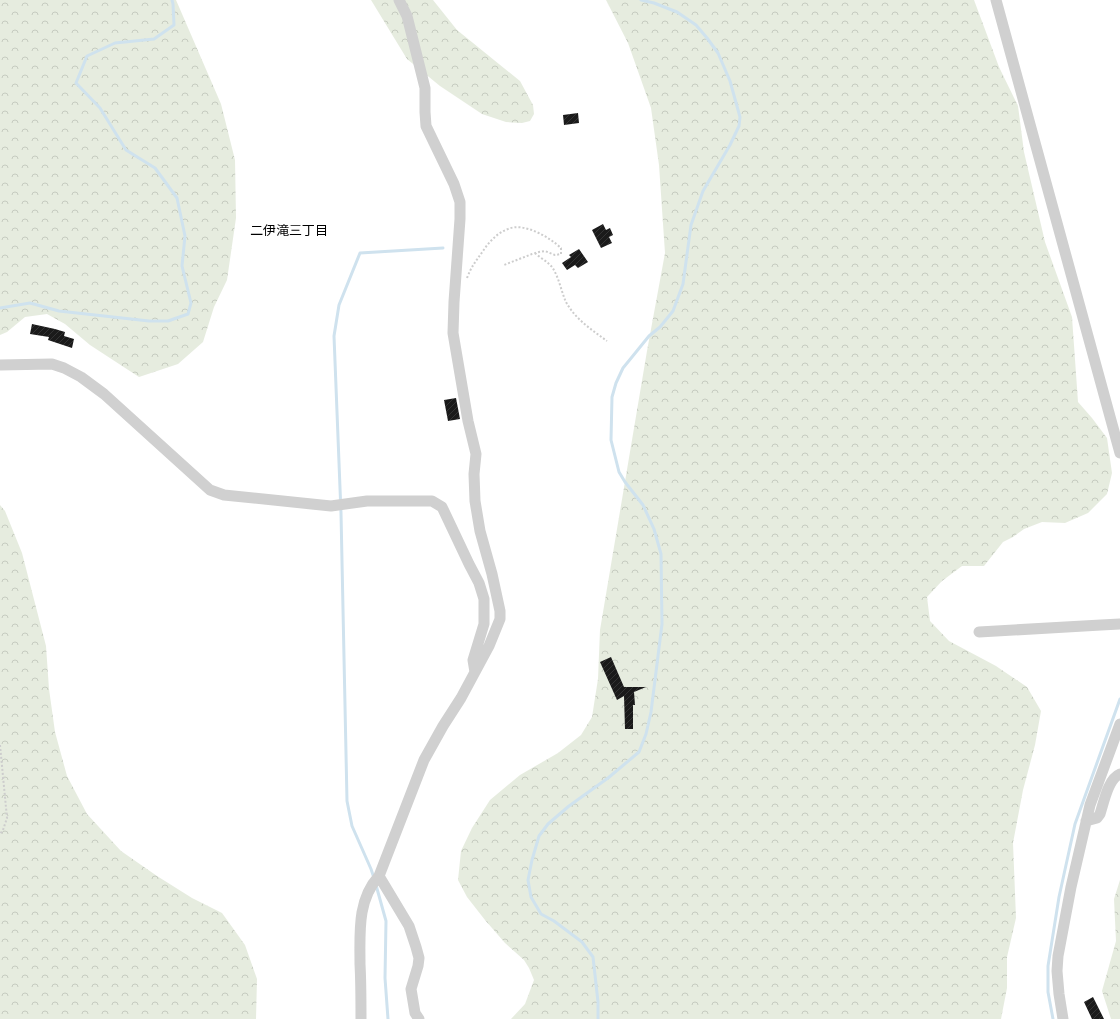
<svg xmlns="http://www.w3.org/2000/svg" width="1120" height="1019" font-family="'Sofia Sans Condensed','Noto Sans JP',sans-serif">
<defs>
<pattern id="forest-crowns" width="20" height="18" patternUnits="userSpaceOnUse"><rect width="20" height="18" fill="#e6ecdf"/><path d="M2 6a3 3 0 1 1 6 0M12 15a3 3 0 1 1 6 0" fill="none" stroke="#c6cbc0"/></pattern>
<pattern id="building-hatch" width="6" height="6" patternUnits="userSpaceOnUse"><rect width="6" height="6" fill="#1a1a1a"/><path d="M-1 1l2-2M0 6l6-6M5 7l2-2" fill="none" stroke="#333"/></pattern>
</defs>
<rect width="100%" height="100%" fill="#fff"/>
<path fill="url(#forest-crowns)" d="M 0,0 L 176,0 L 221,104 L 235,160 L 236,218 L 227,280 L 214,307 L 203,342 L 178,364 L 139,377 L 90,345 L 65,324 L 47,314 L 25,317 L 7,332 L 0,335 Z
M 371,0 L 433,0 L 457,30 L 520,81 L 533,105 L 534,114 L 530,121 L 522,123 L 506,122 L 482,114 L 440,86 L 407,59 Z
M 606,0 L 974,0 L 999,67 L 1018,106 L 1024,152 L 1045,242 L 1072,317 L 1078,402 L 1092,418 L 1107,438 L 1112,473 L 1107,494 L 1088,513 L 1065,523 L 1042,522 L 1024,529 L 1013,537 L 1003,542 L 984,566 L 962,566 L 942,581 L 927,597 L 930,621 L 949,641 L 996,666 L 1027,687 L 1041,711 L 1035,745 L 1023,790 L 1013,843 L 1016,918 L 1007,957 L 1007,988 L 1001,1019 L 511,1019 L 525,1004 L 534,980 L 529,968 L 524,960 L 505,943 L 485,920 L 467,897 L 458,880 L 461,851 L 472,828 L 490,800 L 520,775 L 558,753 L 581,735 L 592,717 L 598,679 L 600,630 L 647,351 L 665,253 L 659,165 L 651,108 L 628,43 Z
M 0,505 L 5,511 L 22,553 L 46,646 L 49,689 L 55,732 L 67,776 L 87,814 L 121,851 L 157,876 L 192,898 L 222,913 L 245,945 L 257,979 L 256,1019 L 0,1019 Z
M 1120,880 L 1120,1019 L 1111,1019 L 1102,991 L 1116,941 L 1114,899 Z"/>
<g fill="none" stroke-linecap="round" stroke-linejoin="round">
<path stroke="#cfe2ee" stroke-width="3" d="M 0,308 L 30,303 L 59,311 L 149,321 L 168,321 L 188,314 L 191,303 L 182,266 L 185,236 L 177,198 L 155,168 L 126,150 L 100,108 L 76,83 L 87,56 L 115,43 L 154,39 L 174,25 L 173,4 L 172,0
M 374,878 L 371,869 L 352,826 L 347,801 L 341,513 L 334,336 L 339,305 L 360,253 L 443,248
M 376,885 L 386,921 L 385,978 L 388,1019
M 598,1019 L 598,1002 L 593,957 L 582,942 L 554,921 L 541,914 L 531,897 L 528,880 L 532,860 L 539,836 L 548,824 L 569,806 L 608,778 L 639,752 L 646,734 L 651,712 L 662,624 L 661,554 L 654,529 L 643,505 L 625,482 L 619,472 L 611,440 L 612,397 L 616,383 L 623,368 L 632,357 L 649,336 L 660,327 L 673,311 L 683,284 L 691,225 L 703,191 L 730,145 L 739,126 L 740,117 L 730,81 L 718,53 L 707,38 L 696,25 L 677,12 L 654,3 L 641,0
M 1053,1019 L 1048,992 L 1048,966 L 1059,897 L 1075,824 L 1120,699"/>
</g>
<path fill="url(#building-hatch)" d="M 578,113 L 579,123 L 564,125 L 563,115 Z
M 603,224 L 606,230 L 610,228 L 613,235 L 609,237 L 612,243 L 601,248 L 592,230 Z
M 579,249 L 588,262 L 578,268 L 575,265 L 567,270 L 562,263 L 571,257 L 569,255 Z
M 32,324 L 55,329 L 65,332 L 64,336 L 74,339 L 72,348 L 48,340 L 49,337 L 30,334 Z
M 456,398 L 460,419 L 448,421 L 444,400 Z
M 611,657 L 624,687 L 646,687 L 634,692 L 635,705 L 633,705 L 633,729 L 625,729 L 624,696 L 617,700 L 600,662 Z
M 1093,997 L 1104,1019 L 1092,1019 L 1084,1002 Z"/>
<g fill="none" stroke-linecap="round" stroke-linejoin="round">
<path stroke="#cdcdcd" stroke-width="2" stroke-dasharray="2 2" stroke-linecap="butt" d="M 535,253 C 540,258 547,261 552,267 C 559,277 561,291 566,302 C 575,319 592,330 607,341
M 467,278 C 471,267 476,261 483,251 C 489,242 497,233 508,229 C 524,222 549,237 561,248 L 561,254 L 555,255 L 545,251 L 539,252 L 532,254 L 504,265
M 0,745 L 7,818 L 3,830 L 0,834"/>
<path stroke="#d0d0d0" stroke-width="11" d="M 996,0 L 1120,453
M 0,365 L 52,364 L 64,368 L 81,377 L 104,394 L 210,490 L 224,495 L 331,506 L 367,501 L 432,501 L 442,507 L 469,564 L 479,583 L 484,599 L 484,624 L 473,660 L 475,672
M 979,632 L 1101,625 L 1120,624
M 1086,821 L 1097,818 L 1100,814 C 1104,802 1108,779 1120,774
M 379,876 L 409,926 L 416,947 L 419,958 L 418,966 L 411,989 L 415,1013 L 419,1019
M 361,1019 C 361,1001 361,982 360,964 C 360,933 357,900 379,876 L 424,760 L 443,726 L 461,698 L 489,646 L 500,619 L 500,611 L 492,574 L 480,531 L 475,501 L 474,474 L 476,454 L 468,421 L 453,333 L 454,302 L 460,219 L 460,202 L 454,184 L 426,126 L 425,112 L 425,88 L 407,16 L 399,0
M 1063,1019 L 1059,994 L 1057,971 L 1058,956 L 1071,887 L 1090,805 L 1120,724"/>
</g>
<g text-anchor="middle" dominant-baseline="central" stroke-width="4" stroke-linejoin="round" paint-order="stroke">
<g font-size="13" fill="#000" stroke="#fff">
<text x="289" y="231">二伊滝三丁目</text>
</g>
</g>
</svg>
